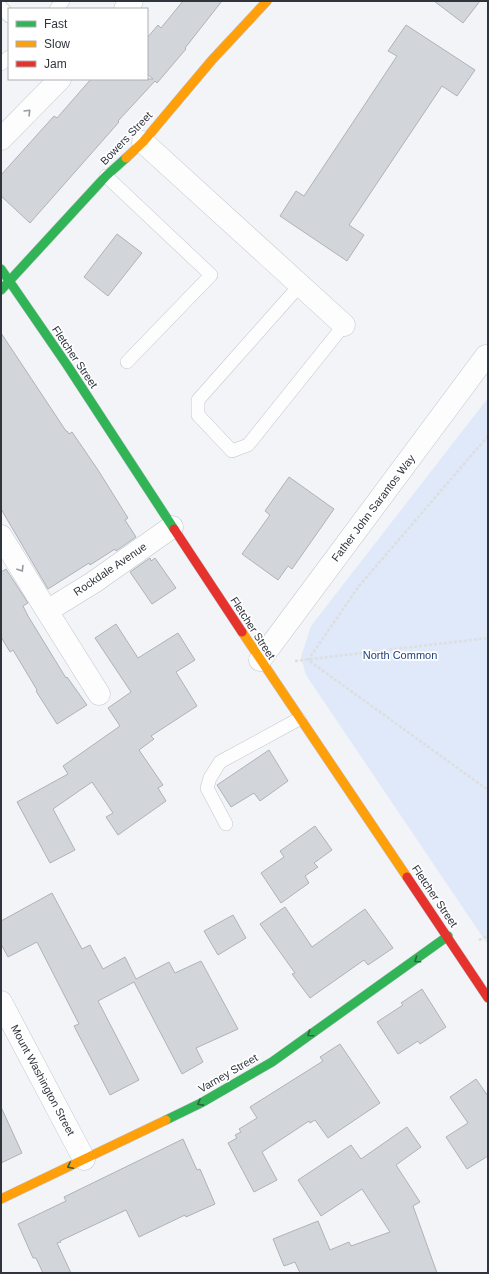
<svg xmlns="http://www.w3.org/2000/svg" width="489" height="1274" font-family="Helvetica,sans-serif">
<rect width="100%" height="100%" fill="#f2f4f8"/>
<path fill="#dfe9f9" d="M 488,398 L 488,945 L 306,675 L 301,657 L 311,626 Z"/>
<path fill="#d2d5da" stroke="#afb2b8" d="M 183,1 L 222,1 L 185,48 L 186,49 L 157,83 L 155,81 L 118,121 L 119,122 L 30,223 L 1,196 L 1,175 L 54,116 L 57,118 L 91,79 L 153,79 L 147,74 L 147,38 L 158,25 L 161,28 Z
M 434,1 L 480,1 L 463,23 Z
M 406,25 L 475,70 L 457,96 L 442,86 L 349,225 L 364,235 L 347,261 L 280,216 L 296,191 L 304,196 L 397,56 L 388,51 Z
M 117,234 L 142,253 L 108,296 L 84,277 Z
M 1,333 L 66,431 L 67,431 L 69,434 L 72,432 L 98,470 L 128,518 L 125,520 L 136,537 L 116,551 L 115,549 L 90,565 L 89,563 L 48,589 L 1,509 Z
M 289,477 L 334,509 L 292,569 L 288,566 L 278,580 L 242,554 L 270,515 L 265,511 Z
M 150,558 L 151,561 L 155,558 L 176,588 L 152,604 L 130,572 Z
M 6,569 L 28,603 L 23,606 L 28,616 L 66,678 L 67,677 L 87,705 L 57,724 L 36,691 L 37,690 L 13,650 L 10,652 L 1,637 L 1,572 Z
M 116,624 L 138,658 L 178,633 L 195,660 L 176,672 L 197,706 L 151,736 L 154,739 L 139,750 L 163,785 L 158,788 L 166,801 L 118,835 L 106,817 L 113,813 L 92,782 L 53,809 L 75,850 L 50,863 L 17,802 L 68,774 L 63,766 L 120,726 L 108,708 L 131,692 L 95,638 Z
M 269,750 L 288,781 L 260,801 L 254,793 L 231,807 L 217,785 Z
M 315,826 L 332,850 L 314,863 L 318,867 L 305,876 L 309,883 L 281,903 L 261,873 L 284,857 L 280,851 Z
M 52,893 L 82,949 L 90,945 L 103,969 L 125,957 L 136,979 L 169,962 L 175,973 L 201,961 L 238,1029 L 196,1048 L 203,1062 L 182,1074 L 134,982 L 98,1001 L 139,1080 L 110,1095 L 74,1026 L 79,1024 L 37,942 L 8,957 L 1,944 L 1,921 Z
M 285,907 L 312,947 L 365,909 L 393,948 L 368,965 L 364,960 L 310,998 L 292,974 L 295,973 L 260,924 Z
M 233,915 L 246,938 L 218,955 L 204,931 Z
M 422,989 L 446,1027 L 420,1044 L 418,1041 L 398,1054 L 377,1022 L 403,1005 L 401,1003 Z
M 340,1044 L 380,1103 L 328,1138 L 315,1120 L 310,1123 L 309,1121 L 262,1152 L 277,1180 L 254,1192 L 228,1143 L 237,1138 L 235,1135 L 241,1132 L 239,1129 L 257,1118 L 250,1107 L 323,1061 L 320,1057 Z
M 476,1079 L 488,1096 L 488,1156 L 467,1169 L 446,1137 L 468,1123 L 450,1097 Z
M 1,1107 L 22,1153 L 1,1163 Z
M 407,1127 L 421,1147 L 396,1165 L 420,1202 L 413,1206 L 437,1273 L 300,1273 L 295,1262 L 284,1266 L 273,1239 L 318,1221 L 330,1250 L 349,1242 L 351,1246 L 390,1232 L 362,1189 L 321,1216 L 298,1180 L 351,1145 L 361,1159 Z
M 183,1139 L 197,1170 L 200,1169 L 215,1204 L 186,1217 L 185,1215 L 139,1237 L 126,1210 L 60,1241 L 61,1242 L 57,1243 L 71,1273 L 43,1273 L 36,1258 L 33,1258 L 18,1224 L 66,1201 L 64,1197 Z"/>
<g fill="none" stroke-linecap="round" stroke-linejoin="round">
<defs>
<path id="lane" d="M 1,7 L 9,16
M 56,9 L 63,1
M 1,64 L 9,57
M 106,176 L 211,275 L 127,362
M 300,285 L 198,400 L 198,415 L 232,451 L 248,445 L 344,325
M 226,824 L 207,788 L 210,778 L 220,762 L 299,719"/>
<path id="street" d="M 125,9 L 132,1
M 1,139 L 60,79
M 143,142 L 344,325
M 1,536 L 47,611 L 94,582 L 172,527
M 47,611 L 99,694
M 260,660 L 486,356 L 488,357
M 1,1002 L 84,1159"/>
<path id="fast" d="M 1,269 L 67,365 L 174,529
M 1,290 L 106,176 L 126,158
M 166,1120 L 201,1103 L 272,1062 L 448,936"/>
<path id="slow" d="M 126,158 L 143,142 L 212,60 L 267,1
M 242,632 L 407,877
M 1,1199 L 166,1120"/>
<path id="jam" d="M 174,529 L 242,632
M 407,877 L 488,998"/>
</defs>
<use href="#lane" stroke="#c2c5cb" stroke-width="14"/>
<use href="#street" stroke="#c2c5cb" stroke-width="23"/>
<use href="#fast" stroke="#c2c5cb" stroke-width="10"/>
<use href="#slow" stroke="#c2c5cb" stroke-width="10"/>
<use href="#jam" stroke="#c2c5cb" stroke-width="10"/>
<path stroke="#dddedf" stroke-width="2.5" stroke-dasharray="3 2" stroke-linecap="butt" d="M 488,436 L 359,586 L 308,660 L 488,790
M 295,661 L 488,638
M 479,940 L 488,936"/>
<use href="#lane" stroke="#fdfdfe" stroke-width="13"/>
<use href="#street" stroke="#fdfdfe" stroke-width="22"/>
<use href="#fast" stroke="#30b455" stroke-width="9"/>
<use href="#slow" stroke="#ff9f0a" stroke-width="9"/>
<use href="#jam" stroke="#e5322d" stroke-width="9"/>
</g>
<defs><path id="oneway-chevron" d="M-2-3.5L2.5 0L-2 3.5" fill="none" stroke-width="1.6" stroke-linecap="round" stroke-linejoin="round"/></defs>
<g stroke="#96999e">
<use href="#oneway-chevron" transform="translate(28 112) rotate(-45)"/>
<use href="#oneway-chevron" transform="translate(21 569) rotate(58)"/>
</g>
<g stroke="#306145">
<use href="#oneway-chevron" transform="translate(417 960) rotate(145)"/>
<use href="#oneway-chevron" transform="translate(310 1034) rotate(145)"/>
<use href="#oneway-chevron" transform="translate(200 1103) rotate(152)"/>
<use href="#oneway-chevron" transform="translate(70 1166) rotate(154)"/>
</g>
<g text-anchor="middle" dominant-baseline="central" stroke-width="3.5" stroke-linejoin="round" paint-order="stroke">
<g font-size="11" fill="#30353d" stroke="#fff">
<text transform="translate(126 138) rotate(-46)">Bowers Street</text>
<text transform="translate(75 357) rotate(56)">Fletcher Street</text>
<text transform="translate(373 508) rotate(-53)">Father John Sarantos Way</text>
<text transform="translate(110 569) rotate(-34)">Rockdale Avenue</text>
<text transform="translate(253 628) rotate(57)">Fletcher Street</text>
<text transform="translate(435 896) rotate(56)">Fletcher Street</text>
<text transform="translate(228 1073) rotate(-30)">Varney Street</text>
<text transform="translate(43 1080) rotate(62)">Mount Washington Street</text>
</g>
<g font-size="11" fill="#20427b" stroke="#fff">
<text x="400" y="655">North Common</text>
</g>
</g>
<rect width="489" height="1274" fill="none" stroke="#30353d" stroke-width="4"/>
<rect x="8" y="8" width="140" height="72" fill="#ffffff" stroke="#acaeb1"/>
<rect x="16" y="21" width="20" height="6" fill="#30b455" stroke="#acaeb1"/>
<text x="44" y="28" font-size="12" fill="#30353d">Fast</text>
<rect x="16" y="41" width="20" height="6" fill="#ff9f0a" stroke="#acaeb1"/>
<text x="44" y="48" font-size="12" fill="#30353d">Slow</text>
<rect x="16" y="61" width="20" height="6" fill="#e5322d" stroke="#acaeb1"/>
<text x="44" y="68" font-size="12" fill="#30353d">Jam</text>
</svg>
